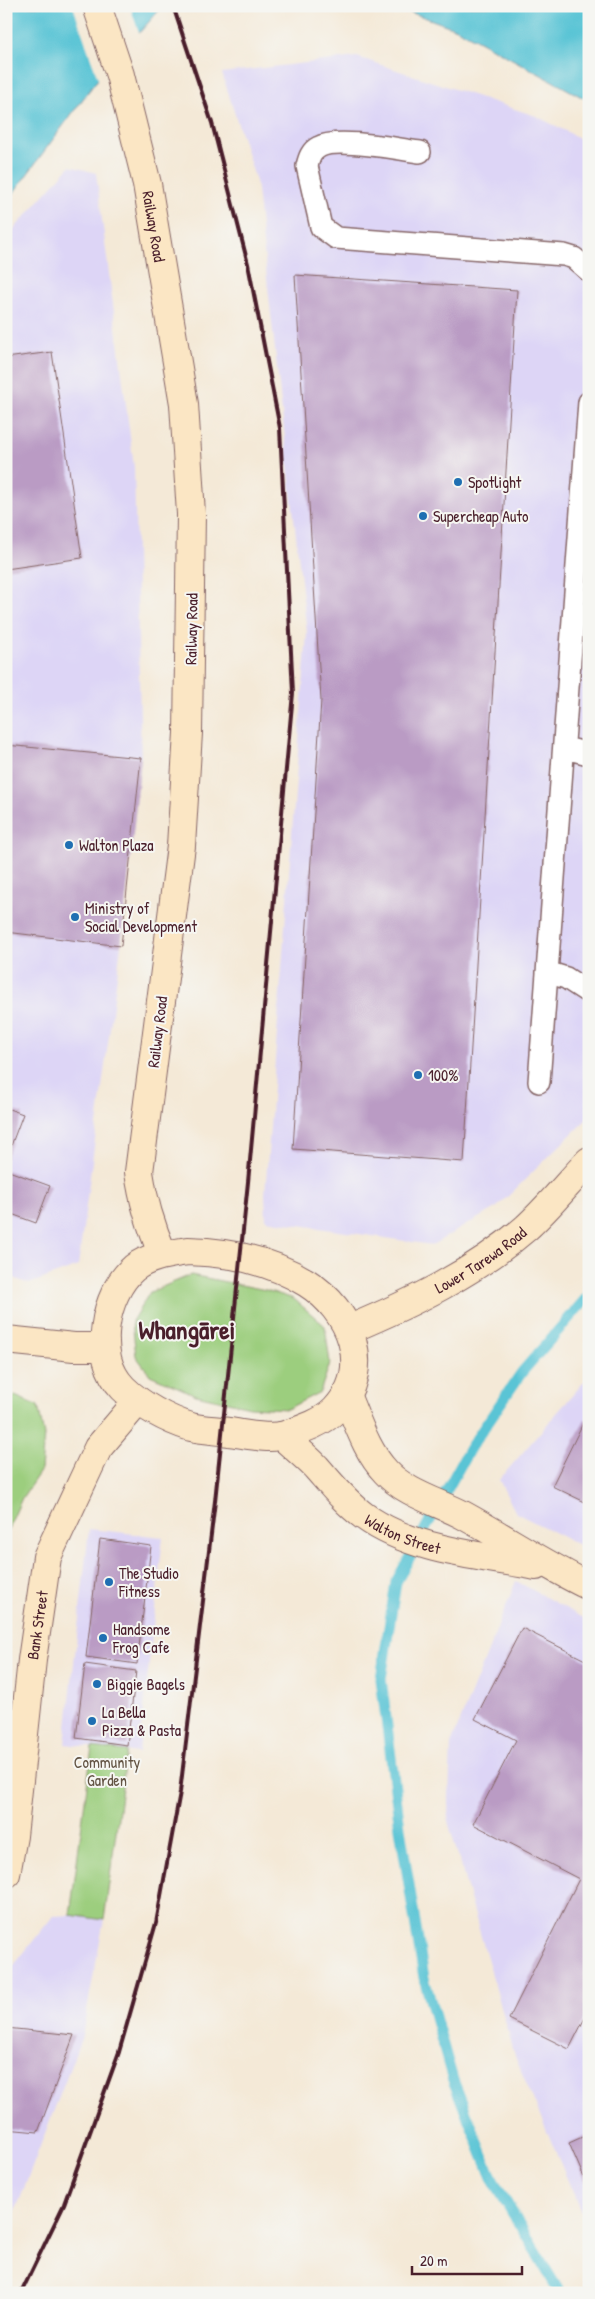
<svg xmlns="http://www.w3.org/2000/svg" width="595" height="2299" font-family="'Patrick Hand',sans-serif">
<rect width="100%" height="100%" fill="#f6f6f2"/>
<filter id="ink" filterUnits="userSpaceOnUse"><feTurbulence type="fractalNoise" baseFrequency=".02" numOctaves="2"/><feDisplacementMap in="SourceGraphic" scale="10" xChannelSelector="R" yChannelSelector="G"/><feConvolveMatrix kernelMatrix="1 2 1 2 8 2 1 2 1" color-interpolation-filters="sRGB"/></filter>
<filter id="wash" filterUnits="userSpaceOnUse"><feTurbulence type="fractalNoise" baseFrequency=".0096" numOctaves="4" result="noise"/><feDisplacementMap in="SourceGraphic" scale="20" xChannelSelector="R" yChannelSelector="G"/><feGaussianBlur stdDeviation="1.12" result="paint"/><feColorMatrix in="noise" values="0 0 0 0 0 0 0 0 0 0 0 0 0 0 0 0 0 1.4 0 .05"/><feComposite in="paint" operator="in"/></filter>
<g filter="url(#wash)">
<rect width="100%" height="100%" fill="#f4e9d7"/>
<path fill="#ddd5f6" d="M 357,57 L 536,116 L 589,143 L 589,1117 L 497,1207 L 432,1245 L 266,1220 L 265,1194 L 307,633 L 256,181 L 222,73 Z
M 70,166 L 96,173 L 134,467 L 141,758 L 121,946 L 78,1266 L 29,1284 L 6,1275 L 6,238 Z
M 589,1376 L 589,1550 L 516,1513 L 499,1480 Z
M 89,1529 L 163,1537 L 139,1753 L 65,1744 Z
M 516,1581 L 589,1621 L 589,2230 L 516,2059 L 448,1821 L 451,1744 Z
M 70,1915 L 104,1920 L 82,2036 L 6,2236 L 6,1975 L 53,1916 Z"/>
<path fill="#9cce7e" stroke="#737654" d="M 191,1275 L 266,1290 L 294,1299 L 325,1326 L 330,1363 L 320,1392 L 287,1409 L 250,1407 L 196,1395 L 150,1375 L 136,1356 L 132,1321 L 150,1292 Z
M 6,1392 L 38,1406 L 44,1435 L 41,1470 L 22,1498 L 6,1534 Z
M 92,1747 L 127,1751 L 104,1920 L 70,1915 Z"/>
<path fill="#5ac4d5" stroke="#527280" d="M 11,6 L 163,6 L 94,84 L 6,203 L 6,12 Z
M 393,6 L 589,6 L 589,101 L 457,29 Z"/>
<path fill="#f4e9d7" d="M 73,6 L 130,6 L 140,36 L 99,82 Z"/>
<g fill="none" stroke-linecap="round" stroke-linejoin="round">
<path stroke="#5ac4d5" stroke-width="11" d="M 560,2293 L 493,2180 L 453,2080 L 424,1978 L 400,1828 L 381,1679 L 396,1582 L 470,1448 L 522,1372 L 589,1295"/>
</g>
<g id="blocks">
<path fill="#ba9bc4" d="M 295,275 L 517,290 L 464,1162 L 293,1149 L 321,700 Z
M 52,352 L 82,558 L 6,569 L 6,358 Z
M 6,745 L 141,758 L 121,946 L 6,932 Z
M 6,1108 L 23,1114 L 6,1159 Z
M 6,1170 L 50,1186 L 36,1223 L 6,1212 Z
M 585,1419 L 589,1421 L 589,1504 L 552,1486 Z
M 100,1539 L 151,1546 L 137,1664 L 86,1657 Z
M 522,1628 L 589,1662 L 589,2010 L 569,2049 L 509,2019 L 579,1879 L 473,1824 L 516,1740 L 475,1719 Z
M 85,1664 L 136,1671 L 127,1745 L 76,1738 Z
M 6,2028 L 74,2035 L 38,2132 L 6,2129 Z
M 589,2134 L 589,2189 L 569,2143 Z"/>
</g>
</g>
<g filter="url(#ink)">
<use href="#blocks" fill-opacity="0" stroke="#866667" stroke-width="1"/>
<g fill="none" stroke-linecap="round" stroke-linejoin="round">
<defs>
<path id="lane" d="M 420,152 C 398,149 336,137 319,147 C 311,151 309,158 307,166 L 321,227 L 336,238 L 564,255 L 574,258 L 589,271
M 565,748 L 589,754
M 547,972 L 566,978 L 589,993
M 539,1082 L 589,402"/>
<g id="secondary">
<path id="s1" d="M 97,6 L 120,75 L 147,184 L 184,404 L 191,514 L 188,733 L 181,846 L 139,1172 C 143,1202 151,1227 163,1255"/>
<path d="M 188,1251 C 228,1252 272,1261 307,1283 C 350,1310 375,1368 335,1410 C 322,1423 303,1429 285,1435 C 269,1440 245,1434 229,1432 C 217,1430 203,1430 191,1427 C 168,1420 140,1405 123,1388 C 92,1357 104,1294 134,1268 C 149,1256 170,1254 188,1251 Z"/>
<path id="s2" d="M 350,1329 C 412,1303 474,1273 526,1228 C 548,1208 568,1183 589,1161"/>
<path d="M 6,1340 L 74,1347 L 105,1347"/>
<path d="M 346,1395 C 357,1420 366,1451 386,1472 C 405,1493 438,1502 463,1515 C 505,1538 545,1565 589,1586"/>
<path id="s3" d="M 282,1436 C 293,1446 305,1456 316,1467 C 331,1484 345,1502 364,1516 C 412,1551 479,1555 536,1566"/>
<path id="s4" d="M 6,1874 L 13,1836 L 32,1660 L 47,1557 L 98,1448 L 138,1401"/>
</g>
</defs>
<use href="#lane" stroke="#866667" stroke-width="24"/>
<use href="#secondary" stroke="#866667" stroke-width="30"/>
<use href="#lane" stroke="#fff" stroke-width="21"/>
<use href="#secondary" stroke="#fbe6c4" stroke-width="28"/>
<path stroke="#4a1f2b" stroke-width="4" d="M 21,2293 L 64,2204 L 119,2052 L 156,1923 L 180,1792 L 215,1501 L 248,1182 L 293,693 L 280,428 L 248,264 L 212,123 L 173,6"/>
</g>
</g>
<g fill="#1f6fb2" stroke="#f6f6f2" stroke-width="2">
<circle cx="458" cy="482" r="5"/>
<circle cx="423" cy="516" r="5"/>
<circle cx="69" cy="845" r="5"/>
<circle cx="75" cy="917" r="5"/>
<circle cx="418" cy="1075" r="5"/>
<circle cx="109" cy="1582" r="5"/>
<circle cx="103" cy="1638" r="5"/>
<circle cx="97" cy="1684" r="5"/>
<circle cx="92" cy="1721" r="5"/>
</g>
<g text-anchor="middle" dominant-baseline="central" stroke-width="4" stroke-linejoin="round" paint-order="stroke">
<g font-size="16" fill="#4a1f2b" stroke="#f6f6f2">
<text stroke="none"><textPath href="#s1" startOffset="228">Railway Road</textPath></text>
<text transform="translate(191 629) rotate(-89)">Railway Road</text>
<text transform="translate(157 1032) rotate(-83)">Railway Road</text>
<text stroke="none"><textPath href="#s2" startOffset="148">Lower Tarewa Road</textPath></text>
<text stroke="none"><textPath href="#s3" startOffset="158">Walton Street</textPath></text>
<text stroke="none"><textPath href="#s4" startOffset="251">Bank Street</textPath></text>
</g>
<g font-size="16" fill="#4a1f2b" stroke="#f6f6f2" text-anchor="start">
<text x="468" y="482">Spotlight</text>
<text x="433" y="516">Supercheap Auto</text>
<text x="79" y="845">Walton Plaza</text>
<text x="85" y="908">Ministry of<tspan x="85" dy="18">Social Development</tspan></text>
<text x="428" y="1075">100%</text>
<text x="119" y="1573">The Studio<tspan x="119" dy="18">Fitness</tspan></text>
<text x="113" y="1629">Handsome<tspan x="113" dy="18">Frog Cafe</tspan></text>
<text x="107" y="1684">Biggie Bagels</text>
<text x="102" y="1712">La Bella<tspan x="102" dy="18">Pizza &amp; Pasta</tspan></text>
</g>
<g font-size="16" fill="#635444" stroke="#f6f6f2">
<text x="107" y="1762">Community<tspan x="107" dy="18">Garden</tspan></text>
</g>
<g font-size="26" font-weight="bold" fill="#4a1f2b" stroke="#f6f6f2">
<text x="187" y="1329">Whangārei</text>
</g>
</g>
<rect width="595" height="2299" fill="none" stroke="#f6f6f2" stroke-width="25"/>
<path d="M412 2266v8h110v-8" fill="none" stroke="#4a1f2b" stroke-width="2.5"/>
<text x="420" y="2266" font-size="15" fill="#4a1f2b" stroke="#f6f6f2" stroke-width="4" paint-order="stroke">20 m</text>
</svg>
